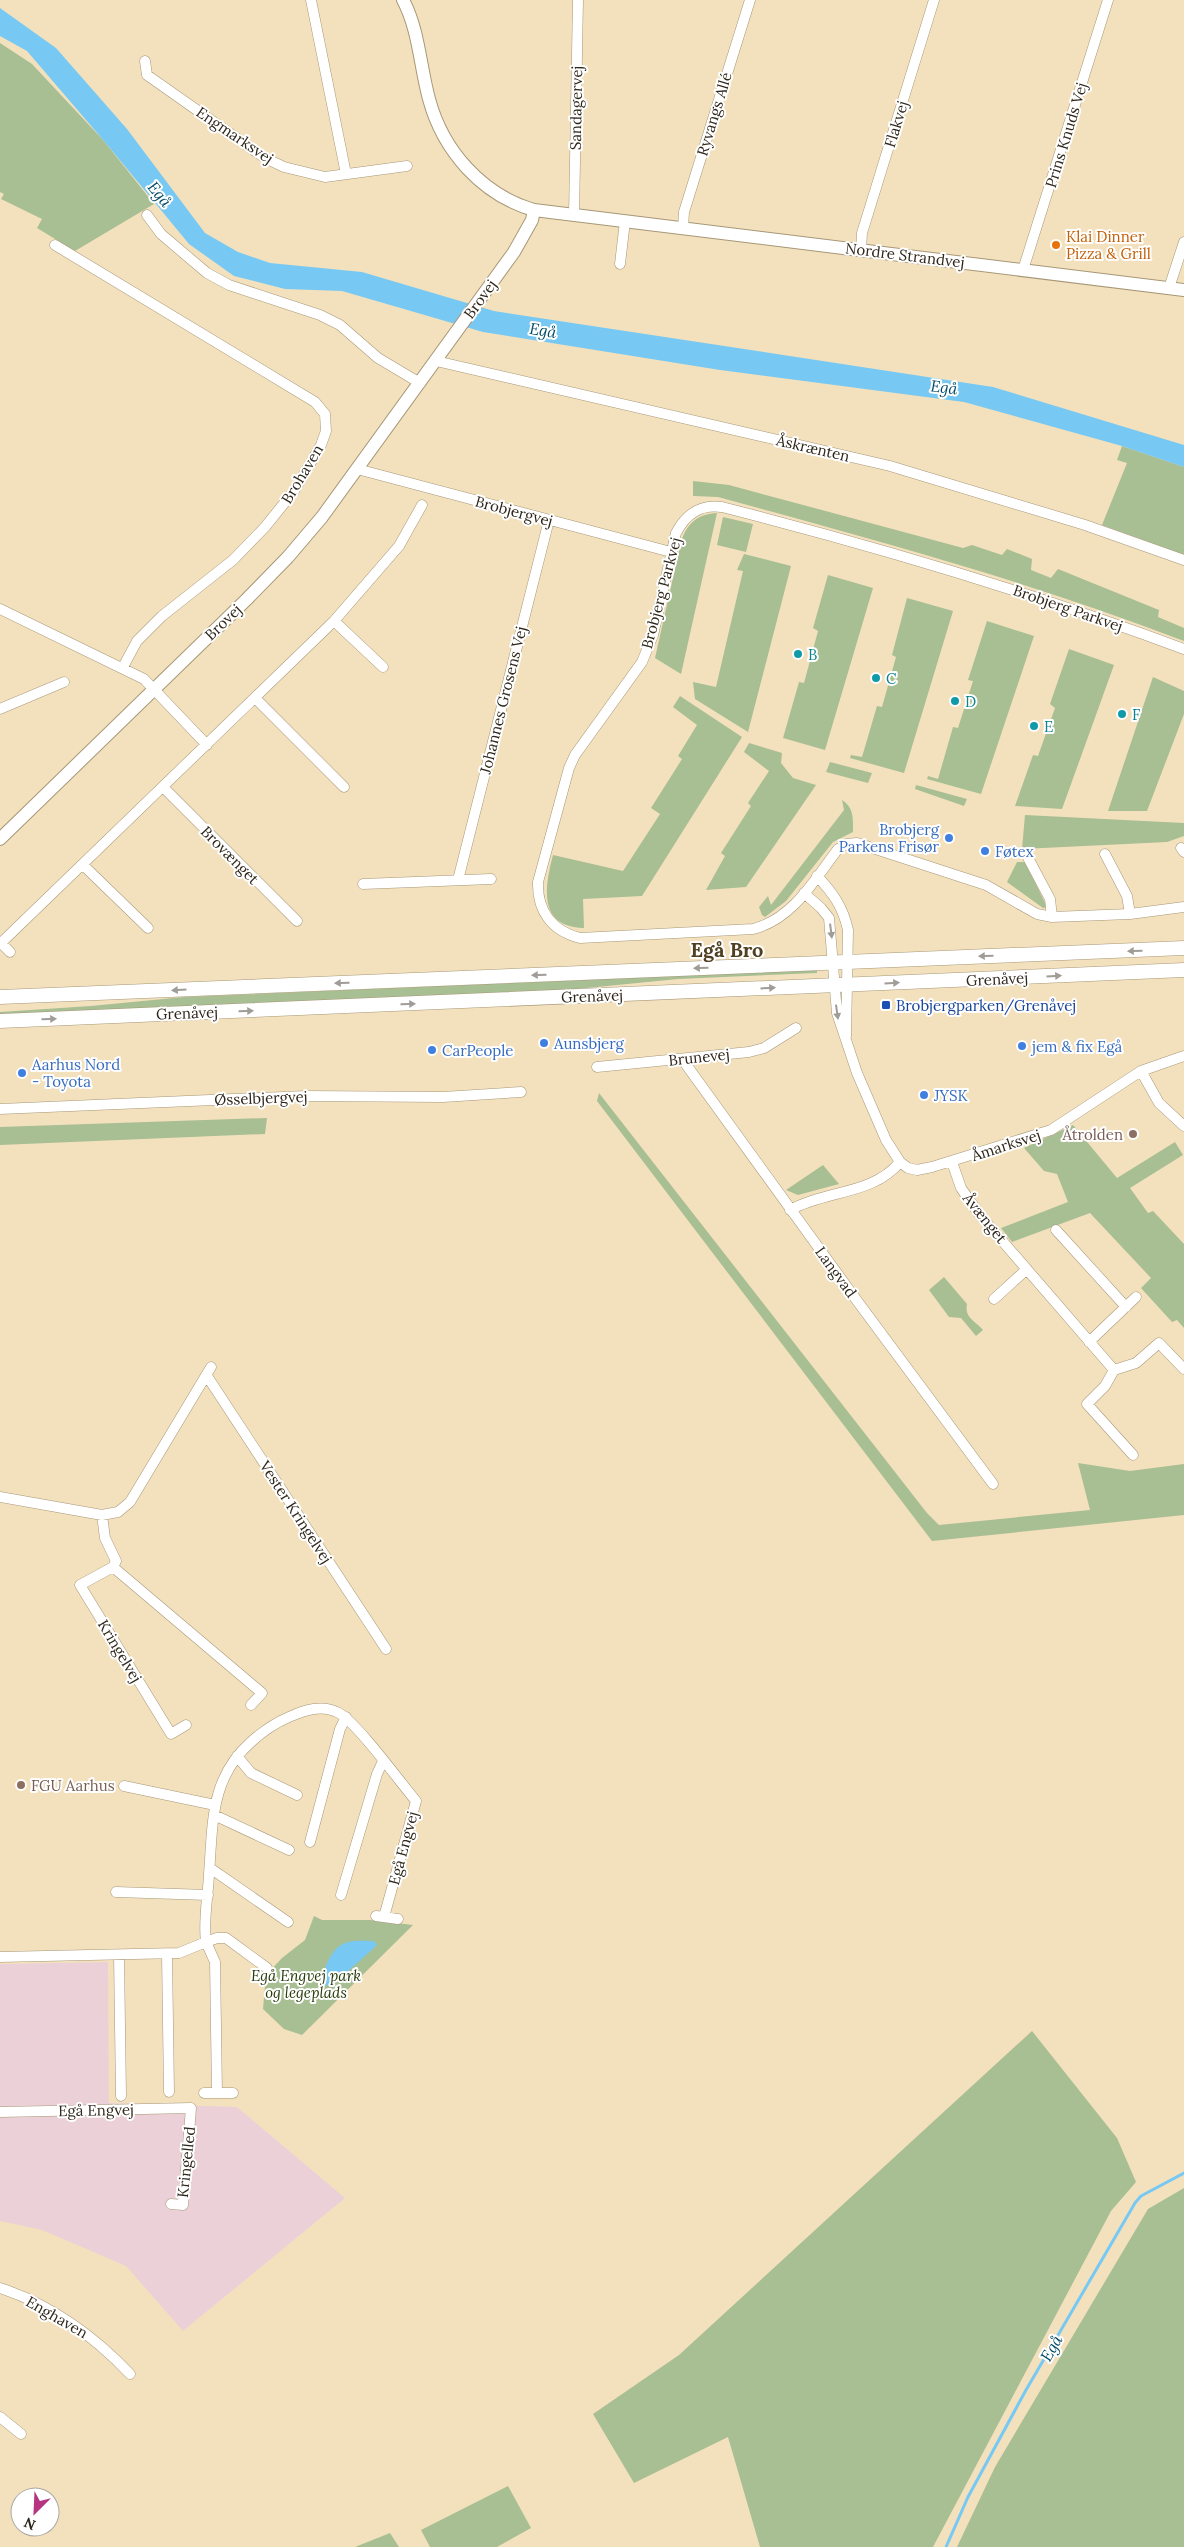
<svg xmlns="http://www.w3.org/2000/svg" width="1184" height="2547" font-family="Lora,serif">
<rect width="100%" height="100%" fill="#f3e1be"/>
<path fill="#ebd1d7" d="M 108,1962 L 109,2103 L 237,2107 L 345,2198 L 183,2331 L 126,2266 L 42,2230 L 0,2221 L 0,1964 Z"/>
<path fill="#a8be93" d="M 0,43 L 32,64 L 104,141 L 154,204 L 75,251 L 37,228 L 42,219 L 1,199 L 4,194 L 0,192 Z
M 1122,446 L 1184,467 L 1184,555 L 1102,525 L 1127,463 L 1117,460 Z
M 693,481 L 729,485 L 963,548 L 972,545 L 1002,555 L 1007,549 L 1032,559 L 1031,570 L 1051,578 L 1058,569 L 1159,610 L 1158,617 L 1184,628 L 1184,641 C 1032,582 875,540 718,497 L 693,496 Z
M 717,513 L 681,674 L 655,658 L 681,542 C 687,523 698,514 717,513 Z
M 723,517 L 753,524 L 746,552 L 717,545 Z
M 744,554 L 791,566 L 748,732 L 695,699 L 693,682 L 716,687 L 743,571 L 737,570 Z
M 828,575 L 873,588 L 825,750 L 783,738 L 799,682 L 804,683 L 818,631 L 813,628 Z
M 907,598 L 953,611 L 904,773 L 850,758 L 851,755 L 862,757 L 877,706 L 882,707 L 896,657 L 892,655 Z
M 987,621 L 1034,636 L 981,794 L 927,779 L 928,776 L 938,779 L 953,727 L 958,728 L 973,681 L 968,680 Z
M 1069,649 L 1114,665 L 1062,809 L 1015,806 L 1033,755 L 1038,756 L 1055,708 L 1050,704 Z
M 1153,677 L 1184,691 L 1184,714 L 1147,811 L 1108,811 Z
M 680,696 L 742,737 L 642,896 L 583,899 L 584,928 C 537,927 545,886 553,855 L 623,871 L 660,814 L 651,808 L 682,759 L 678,756 L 697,725 L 673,707 Z
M 749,743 L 782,753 L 781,763 L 793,778 L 816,785 L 746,887 L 706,890 L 725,856 L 721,853 L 751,806 L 748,803 L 769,771 L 744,752 Z
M 830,762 L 872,773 L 868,783 L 826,772 Z
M 916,785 L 967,799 L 964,806 L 915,789 Z
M 842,800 C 854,807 853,819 853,832 L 833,842 L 786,901 L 765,917 L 762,915 L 759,907 L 768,896 L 771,905 L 844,810 Z
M 1025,815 L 1184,823 L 1184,836 L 1167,842 L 1022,849 Z
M 1017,862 L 1025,862 L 1047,907 L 1043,908 L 1007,882 Z
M 817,970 L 817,973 L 678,979 L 546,992 L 0,1015 L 0,1012 L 91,1006 L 184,997 Z
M 599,1093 L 927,1513 L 939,1525 L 1090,1510 L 1078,1463 L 1130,1471 L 1184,1464 L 1184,1515 L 932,1541 L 597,1101 Z
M 267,1118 L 265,1134 L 0,1145 L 0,1127 Z
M 1073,1125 L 1117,1178 L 1175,1142 L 1183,1155 L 1130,1188 L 1148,1213 L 1153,1211 L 1184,1244 L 1184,1328 L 1177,1320 L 1172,1322 L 1141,1288 L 1151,1278 L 1090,1213 L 1012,1242 L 1001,1228 L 1068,1202 L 1057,1174 L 1044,1171 L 1024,1148 Z
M 823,1165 L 839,1184 L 798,1195 L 786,1190 Z
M 944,1277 L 967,1304 C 964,1318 976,1321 983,1330 L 976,1336 L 961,1318 L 949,1317 L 929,1290 Z
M 314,1916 L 322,1920 L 370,1920 L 413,1925 L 302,2035 L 284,2029 L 263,2009 L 266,1975 L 282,1958 L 305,1940 Z
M 1032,2031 L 1117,2138 L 1136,2182 L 1111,2211 L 933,2547 L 760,2547 L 728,2437 L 634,2483 L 593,2414 L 679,2355 Z
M 1184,2188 L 1184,2547 L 957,2547 L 995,2467 L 1148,2209 Z
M 508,2486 L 531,2528 L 497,2547 L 430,2547 L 421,2530 Z
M 390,2533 L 399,2547 L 355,2547 Z"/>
<path fill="#77c9f3" d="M 0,8 L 56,48 L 127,129 L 205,233 L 238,252 L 270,263 L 362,272 L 494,311 L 993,387 L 1184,445 L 1184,467 L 1122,446 L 964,402 L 720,370 L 483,332 L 342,291 L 285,289 L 234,276 L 189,244 L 104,141 L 27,51 L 0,36 Z
M 373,1941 L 377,1944 L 375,1947 L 336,1982 L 328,1986 L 322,1983 C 323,1970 331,1948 345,1943 C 353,1940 365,1941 373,1941 Z"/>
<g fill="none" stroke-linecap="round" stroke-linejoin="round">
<path stroke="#77c9f3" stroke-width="3" d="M 946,2547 L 968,2497 L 1026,2390 L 1135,2203 L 1141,2196 L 1184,2173"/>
<defs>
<path id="minor" d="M 311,0 L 346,174
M 145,61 L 147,75 L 265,158 L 284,167 L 325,177 L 407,166
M 147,215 L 161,234 L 207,273 L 229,285 L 320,315 L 340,325 L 378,358 L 420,383
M 574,215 L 578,0
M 683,228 L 684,212 L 750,0
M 55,245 L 315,402 L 325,414 L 326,431 L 321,445 L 294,491 L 265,527 L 233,560 L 162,616 L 137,641 L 123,667
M 861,250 L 862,233 L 934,0
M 620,264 L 625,221
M 1023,270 L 1108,0
M 1169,288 L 1184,242
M 436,361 L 890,466 L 1085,525 L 1184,560
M 357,469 L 671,552
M 0,609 L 144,679 L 207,745
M 334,621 L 383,667
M 1184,649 C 1033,593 879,547 722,507 C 700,504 686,514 676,533 L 653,635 L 642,662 L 575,755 L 569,768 L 538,882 C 537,911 552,931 580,938 L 753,929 C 793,919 815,879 838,849 L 847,844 L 857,843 L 986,885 L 1037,914 L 1052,917 L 1130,914 L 1184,907
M 255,698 L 344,787
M 0,709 L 64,682
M 164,788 L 297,921
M 1181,848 L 1184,852
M 1026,854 L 1050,899 L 1052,917
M 1105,854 L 1127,896 L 1130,914
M 83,865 L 148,928
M 817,876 C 833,893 843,907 848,930 L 846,1036
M 458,880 L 549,520
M 363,884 L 491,879
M 804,893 L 821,908 L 829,918 L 837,1013 L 857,1073 L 886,1140 L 900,1162 L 908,1168 L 917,1170 L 932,1167 L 1051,1130 L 1141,1071 L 1184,1056
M 0,942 L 10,952
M 1,943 L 334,621 L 399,546 L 422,505
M 682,1059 L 855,1298 L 993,1484
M 597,1067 L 749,1052 L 764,1048 L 796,1028
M 1141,1071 L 1159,1103 L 1184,1126
M 0,1109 L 306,1096 L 443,1097 L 521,1092
M 952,1162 L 961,1188 L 979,1214 L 1114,1370
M 790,1210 C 826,1190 873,1195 900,1162
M 1056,1230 L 1126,1307
M 994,1299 L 1027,1269
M 1089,1342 L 1136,1297
M 207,1376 L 386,1649
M 1133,1455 L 1087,1404 L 1105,1386 L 1114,1370 L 1136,1363 L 1159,1343 L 1184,1369
M 0,1497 L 102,1515 L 118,1512 L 130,1502 L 211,1367
M 102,1515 L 105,1538 L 116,1561 L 113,1567
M 186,1725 L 171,1734 L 80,1585 L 113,1567 L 262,1693 L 251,1705
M 237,1756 L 251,1773 L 297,1795
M 124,1786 L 215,1805
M 214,1815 L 289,1850
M 310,1842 L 340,1729 L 346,1717
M 210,1868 L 288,1922
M 116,1892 L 208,1895
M 341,1895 L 377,1774 L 383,1761
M 376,1916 L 398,1919
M 167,1954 L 169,2092
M 119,1955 L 121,2096
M 0,1957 L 179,1953 L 206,1942 C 203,1920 208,1897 209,1874 C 213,1823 210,1778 251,1742 C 262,1732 275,1723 289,1717 C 305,1710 322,1704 339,1713 C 357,1723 400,1782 416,1801 L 384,1917
M 204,2093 L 233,2093
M 217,2093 L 215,1962 L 206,1942 L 217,1938 L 226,1938 L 267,1968
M 0,2112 L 191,2108 L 183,2205 L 171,2204
M 0,2288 C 52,2305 93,2335 130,2374
M 0,2417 L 21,2434"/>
<path id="tertiary" d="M 403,0 C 419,30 420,66 429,99 C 443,151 482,195 534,210 L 1184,290
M 0,839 L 247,599 L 288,557 L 322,517 L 514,252 L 532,220 L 534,210"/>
<path id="secondary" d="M 0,997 L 1184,948
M 0,1021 L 1184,970"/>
</defs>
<use href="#minor" stroke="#a79776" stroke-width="11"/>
<use href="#tertiary" stroke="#a79776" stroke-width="14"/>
<use href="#secondary" stroke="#a79776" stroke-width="15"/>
<use href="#minor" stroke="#fff" stroke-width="10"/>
<use href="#tertiary" stroke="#fff" stroke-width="12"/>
<use href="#secondary" stroke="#fff" stroke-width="14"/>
</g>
<defs><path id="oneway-solid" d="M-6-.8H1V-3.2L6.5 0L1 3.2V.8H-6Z" transform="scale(1.25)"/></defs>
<g fill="#a09d98">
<use href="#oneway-solid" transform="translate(831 931) rotate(83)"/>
<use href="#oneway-solid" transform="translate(1135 951) rotate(178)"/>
<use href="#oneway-solid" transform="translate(986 956) rotate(178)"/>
<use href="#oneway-solid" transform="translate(701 968) rotate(178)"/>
<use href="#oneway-solid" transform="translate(539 975) rotate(178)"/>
<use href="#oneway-solid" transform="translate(1054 976) rotate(-3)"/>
<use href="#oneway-solid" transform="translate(342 983) rotate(178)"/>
<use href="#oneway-solid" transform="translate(892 983) rotate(-3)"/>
<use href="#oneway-solid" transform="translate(768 988) rotate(-3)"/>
<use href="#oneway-solid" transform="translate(179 990) rotate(177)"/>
<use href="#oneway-solid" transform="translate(408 1004) rotate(-2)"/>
<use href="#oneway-solid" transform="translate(246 1011) rotate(-2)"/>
<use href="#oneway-solid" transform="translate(837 1012) rotate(82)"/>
<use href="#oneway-solid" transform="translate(49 1019) rotate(-2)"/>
</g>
<circle fill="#e8710a" stroke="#fff" stroke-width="2" cx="1056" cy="245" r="5"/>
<g fill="#0f9aa8" stroke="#fff" stroke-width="2">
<circle cx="798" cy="654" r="5"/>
<circle cx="876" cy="678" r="5"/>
<circle cx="955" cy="701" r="5"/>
<circle cx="1122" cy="714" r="5"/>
<circle cx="1034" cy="726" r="5"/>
</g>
<g fill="#3f7fe0" stroke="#fff" stroke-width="2">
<circle cx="949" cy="838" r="5"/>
<circle cx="985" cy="851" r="5"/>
<circle cx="544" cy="1043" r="5"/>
<circle cx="1022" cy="1046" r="5"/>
<circle cx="432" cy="1050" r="5"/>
<circle cx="22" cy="1073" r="5"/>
<circle cx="924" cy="1095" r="5"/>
</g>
<rect fill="#1a4fb4" stroke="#fff" stroke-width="2" x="881" y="1000" width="10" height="10" rx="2.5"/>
<g fill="#8d6e63" stroke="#fff" stroke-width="2">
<circle cx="1133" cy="1134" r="5"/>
<circle cx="21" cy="1785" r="5"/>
</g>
<g text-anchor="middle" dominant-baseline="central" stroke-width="4" stroke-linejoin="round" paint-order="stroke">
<g font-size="15" fill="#2d2619" stroke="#fff">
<text transform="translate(576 108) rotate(-89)">Sandagervej</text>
<text transform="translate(714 114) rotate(-73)">Ryvangs Allé</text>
<text transform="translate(896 124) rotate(-73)">Flakvej</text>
<text transform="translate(235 135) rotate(34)">Engmarksvej</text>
<text transform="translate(1066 135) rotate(-73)">Prins Knuds Vej</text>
<text transform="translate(905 255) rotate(7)">Nordre Strandvej</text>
<text transform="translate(480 299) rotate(-54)">Brovej</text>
<text transform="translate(813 448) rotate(13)">Åskrænten</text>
<text transform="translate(302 474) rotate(-59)">Brohaven</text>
<text transform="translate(514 511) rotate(15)">Brobjergvej</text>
<text transform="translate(661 593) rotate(-75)">Brobjerg Parkvej</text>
<text transform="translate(1068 608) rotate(19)">Brobjerg Parkvej</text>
<text transform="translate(223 622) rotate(-44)">Brovej</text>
<text transform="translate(503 700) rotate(-76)">Johannes Grosens Vej</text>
<text transform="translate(230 855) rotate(45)">Brovænget</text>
<text transform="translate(997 979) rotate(-3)">Grenåvej</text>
<text transform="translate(592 996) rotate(-2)">Grenåvej</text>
<text transform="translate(187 1013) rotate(-2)">Grenåvej</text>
<text transform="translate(699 1057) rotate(-6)">Brunevej</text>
<text transform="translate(261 1098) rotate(-2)">Øsselbjergvej</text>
<text transform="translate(1006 1145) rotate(-18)">Åmarksvej</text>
<text transform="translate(985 1218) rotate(51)">Åvænget</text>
<text transform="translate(836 1272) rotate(54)">Langvad</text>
<text transform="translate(296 1512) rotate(57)">Vester Kringelvej</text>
<text transform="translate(120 1651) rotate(59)">Kringelvej</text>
<text transform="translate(403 1848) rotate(-75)">Egå Engvej</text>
<text transform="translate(96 2110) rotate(-1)">Egå Engvej</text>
<text transform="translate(186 2162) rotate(-84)">Kringelled</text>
<text transform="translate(57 2317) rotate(30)">Enghaven</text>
</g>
<g font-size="15" fill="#c56008" stroke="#fff" text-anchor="start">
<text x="1066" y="236">Klai Dinner<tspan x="1066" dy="17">Pizza &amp; Grill</tspan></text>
</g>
<g font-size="15" fill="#0d838f" stroke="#fff" text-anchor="start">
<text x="808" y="654">B</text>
<text x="886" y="678">C</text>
<text x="965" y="701">D</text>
<text x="1132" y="714">F</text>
<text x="1044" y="726">E</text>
</g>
<g font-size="15" fill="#366cbe" stroke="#fff" text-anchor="start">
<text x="939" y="829" text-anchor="end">Brobjerg<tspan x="939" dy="17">Parkens Frisør</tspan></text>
<text x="995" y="851">Føtex</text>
<text x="554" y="1043">Aunsbjerg</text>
<text x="1032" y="1046">jem &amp; fix Egå</text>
<text x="442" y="1050">CarPeople</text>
<text x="32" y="1064">Aarhus Nord<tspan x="32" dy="17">- Toyota</tspan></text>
<text x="934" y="1095">JYSK</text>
</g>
<g font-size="15" fill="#164399" stroke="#fff" text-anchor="start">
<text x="896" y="1005">Brobjergparken/Grenåvej</text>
</g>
<g font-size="15" fill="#785e54" stroke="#fff" text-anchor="end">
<text x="1123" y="1134">Åtrolden</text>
<text x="31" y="1785" text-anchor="start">FGU Aarhus</text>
</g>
<g font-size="15" font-style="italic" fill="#263b08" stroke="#fff">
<text x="306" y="1975">Egå Engvej park<tspan x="306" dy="17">og legeplads</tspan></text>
</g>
<g font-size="16" font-style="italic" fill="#004965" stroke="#fff">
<text transform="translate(160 194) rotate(51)">Egå</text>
<text transform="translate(543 330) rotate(9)">Egå</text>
<text transform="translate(944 387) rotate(7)">Egå</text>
<text transform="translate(1051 2348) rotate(-60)">Egå</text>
</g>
<g font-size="20" font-weight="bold" fill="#4f4022" stroke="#fff">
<text x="727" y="949">Egå Bro</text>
</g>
</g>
<g transform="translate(35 2512) rotate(204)"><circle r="24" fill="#ffffff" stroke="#aba8a3"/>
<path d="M0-4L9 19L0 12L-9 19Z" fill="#b53582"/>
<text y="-8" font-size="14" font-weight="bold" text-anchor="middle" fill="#2d2619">N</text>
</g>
</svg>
